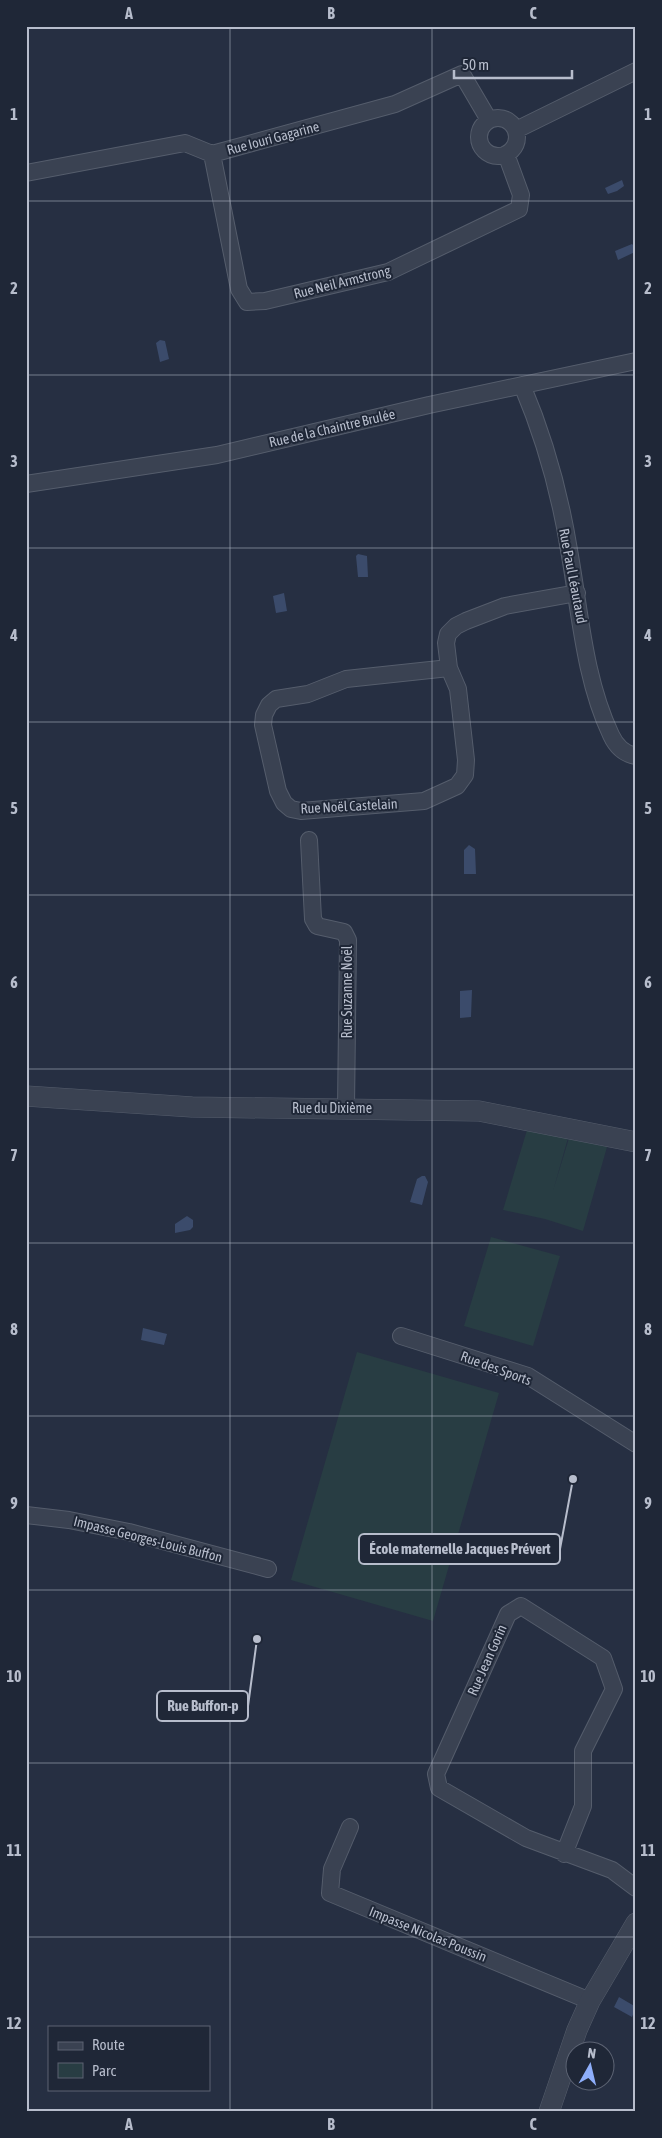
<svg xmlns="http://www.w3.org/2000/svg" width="662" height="2138" font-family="'Asap Condensed',sans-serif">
<rect width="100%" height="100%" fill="#262f42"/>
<path fill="#283d43" d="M 527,1130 L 568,1138 L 553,1191 L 569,1138 L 607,1147 L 583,1231 L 545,1219 L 503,1210 Z
M 491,1237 L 560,1256 L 533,1346 L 464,1326 Z
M 357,1352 L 499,1393 L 433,1621 L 291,1580 Z"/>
<path fill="#3b4b6b" d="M 622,180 L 624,186 L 617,191 L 608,194 L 605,188 Z
M 632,244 L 635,247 L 635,252 L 618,260 L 615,251 Z
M 160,340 L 165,341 L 169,359 L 160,362 L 156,343 Z
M 358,554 L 367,556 L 368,577 L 358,577 L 356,556 Z
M 284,593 L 287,611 L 276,613 L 273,596 Z
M 469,845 L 475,849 L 476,874 L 464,874 L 464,850 Z
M 472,990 L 471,1017 L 460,1018 L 460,991 Z
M 422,1176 L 425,1176 L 428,1182 L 422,1205 L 410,1202 L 417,1179 Z
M 187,1216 L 193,1220 L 193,1227 L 190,1230 L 175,1233 L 175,1224 Z
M 143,1328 L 167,1334 L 164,1345 L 141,1340 Z
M 619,1997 L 636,2007 L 632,2017 L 614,2007 Z"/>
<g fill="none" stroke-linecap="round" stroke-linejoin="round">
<defs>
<path id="minor" d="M479 137a19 19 0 1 1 38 0a19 19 0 1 1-38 0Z
M 516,130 L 636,71
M 212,154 L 239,289 L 247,302 L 265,301 L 388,272 L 519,209 L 521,195 L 506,154
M 26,173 L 185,143 L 212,154 L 395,104 L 462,74 L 489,120
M 522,385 C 544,437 560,494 569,550 C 580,611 584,678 611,735 C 616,746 624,754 636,756
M 26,484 L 217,455 L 429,405 L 636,361
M 449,668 L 346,679 L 308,694 L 276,699 L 269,705 L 264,715 L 263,725 L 278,791 L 284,803 L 291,809 L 301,811 L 424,801 L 457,786 L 465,775 L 466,760 L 458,689 L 449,668 L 446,643 L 448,634 L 456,626 L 466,621 L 505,606 L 577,593
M 309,840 L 313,919 L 317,926 L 344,932 L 348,940 L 346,1108
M 401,1336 L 528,1376 L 636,1444
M 26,1515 L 69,1520 L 129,1532 L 268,1569
M 350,1827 L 332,1869 L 330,1893 L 590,2001
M 564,1854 L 583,1806 L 583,1751 L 614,1689 L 603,1658 L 521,1606 L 508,1614 L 436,1774 L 439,1788 L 526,1838 L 612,1870 L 636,1888"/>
<path id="tertiary" d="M 26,1096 L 192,1107 L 479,1111 L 636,1142
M 549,2112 L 577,2030 L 590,2001 L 636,1923"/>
</defs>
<use href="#minor" stroke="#555d6c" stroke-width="18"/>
<use href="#tertiary" stroke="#555d6c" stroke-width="21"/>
<use href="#minor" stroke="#3a4252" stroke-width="16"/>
<use href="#tertiary" stroke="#3a4252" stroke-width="20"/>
</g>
<path fill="none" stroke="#b7bdcc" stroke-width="1" stroke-opacity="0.55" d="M 230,26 L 230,2112M 432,26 L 432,2112M 26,201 L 636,201M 26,375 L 636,375M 26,548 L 636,548M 26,722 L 636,722M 26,895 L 636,895M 26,1069 L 636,1069M 26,1243 L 636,1243M 26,1416 L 636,1416M 26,1590 L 636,1590M 26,1763 L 636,1763M 26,1937 L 636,1937"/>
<g text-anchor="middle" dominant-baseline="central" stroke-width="4" stroke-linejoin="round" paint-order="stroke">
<g font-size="14" fill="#b7bdcc" stroke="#1f2737">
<text transform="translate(273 138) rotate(-15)">Rue Iouri Gagarine</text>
<text transform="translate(342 282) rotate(-14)">Rue Neil Armstrong</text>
<text transform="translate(332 428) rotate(-13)">Rue de la Chaintre Brulée</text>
<text transform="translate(573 576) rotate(79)">Rue Paul Léautaud</text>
<text transform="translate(349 806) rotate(-3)">Rue Noël Castelain</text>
<text transform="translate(347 992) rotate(-90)">Rue Suzanne Noël</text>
<text x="332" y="1108">Rue du Dixième</text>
<text transform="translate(496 1368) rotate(20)">Rue des Sports</text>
<text transform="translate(148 1539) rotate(14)">Impasse Georges-Louis Buffon</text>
<text transform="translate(487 1660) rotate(-66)">Rue Jean Gorin</text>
<text transform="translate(428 1934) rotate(22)">Impasse Nicolas Poussin</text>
</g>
</g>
<path fill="none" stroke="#b7bdcc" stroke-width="2" d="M573 1479L560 1549M257 1639L248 1706"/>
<g fill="#b7bdcc" stroke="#1f2737" stroke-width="2">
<circle cx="573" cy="1479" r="5"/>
<circle cx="257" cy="1639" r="5"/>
</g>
<g fill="#1f2737" stroke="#b7bdcc" stroke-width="2">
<rect x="359" y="1534" width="201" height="30" rx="5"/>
<rect x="157" y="1691" width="91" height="30" rx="5"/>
</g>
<g font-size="15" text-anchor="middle" font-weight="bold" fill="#b7bdcc">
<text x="460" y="1554">École maternelle Jacques Prévert</text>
<text x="203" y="1711">Rue Buffon-p</text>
</g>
<rect width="662" height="2138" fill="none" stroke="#1f2737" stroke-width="55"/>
<rect x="48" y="2026" width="162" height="65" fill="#1f2737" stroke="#5c6373"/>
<rect x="58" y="2042" width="25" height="8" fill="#3a4252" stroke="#5c6373"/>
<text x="92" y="2050" font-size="15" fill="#b7bdcc">Route</text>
<rect x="58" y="2063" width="25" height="15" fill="#283d43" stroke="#5c6373"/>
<text x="92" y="2076" font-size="15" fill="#b7bdcc">Parc</text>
<g transform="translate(590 2066) rotate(8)"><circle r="24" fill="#1f2737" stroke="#5c6373"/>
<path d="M0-4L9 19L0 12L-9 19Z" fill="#8eaefa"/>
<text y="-8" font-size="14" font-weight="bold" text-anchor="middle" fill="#b7bdcc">N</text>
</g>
<path d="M454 70v8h118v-8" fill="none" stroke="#b7bdcc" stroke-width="2.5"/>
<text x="462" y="70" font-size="15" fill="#b7bdcc" stroke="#1f2737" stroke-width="4" paint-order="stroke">50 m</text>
<rect x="28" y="28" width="606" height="2082" fill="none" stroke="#b7bdcc" stroke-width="2"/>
<g font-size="16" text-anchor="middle" font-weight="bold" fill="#b7bdcc">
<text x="129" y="19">A</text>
<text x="331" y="19">B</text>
<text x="533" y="19">C</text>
<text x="14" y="120">1</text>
<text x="648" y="120">1</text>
<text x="14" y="294">2</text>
<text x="648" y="294">2</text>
<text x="14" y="467">3</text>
<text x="648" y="467">3</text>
<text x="14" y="641">4</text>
<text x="648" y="641">4</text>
<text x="14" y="814">5</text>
<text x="648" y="814">5</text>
<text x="14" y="988">6</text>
<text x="648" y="988">6</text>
<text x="14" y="1161">7</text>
<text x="648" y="1161">7</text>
<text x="14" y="1335">8</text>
<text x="648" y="1335">8</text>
<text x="14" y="1509">9</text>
<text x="648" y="1509">9</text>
<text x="14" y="1682">10</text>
<text x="648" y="1682">10</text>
<text x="14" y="1856">11</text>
<text x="648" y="1856">11</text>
<text x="14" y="2029">12</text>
<text x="648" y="2029">12</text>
<text x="129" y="2130">A</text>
<text x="331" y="2130">B</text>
<text x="533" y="2130">C</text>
</g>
</svg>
